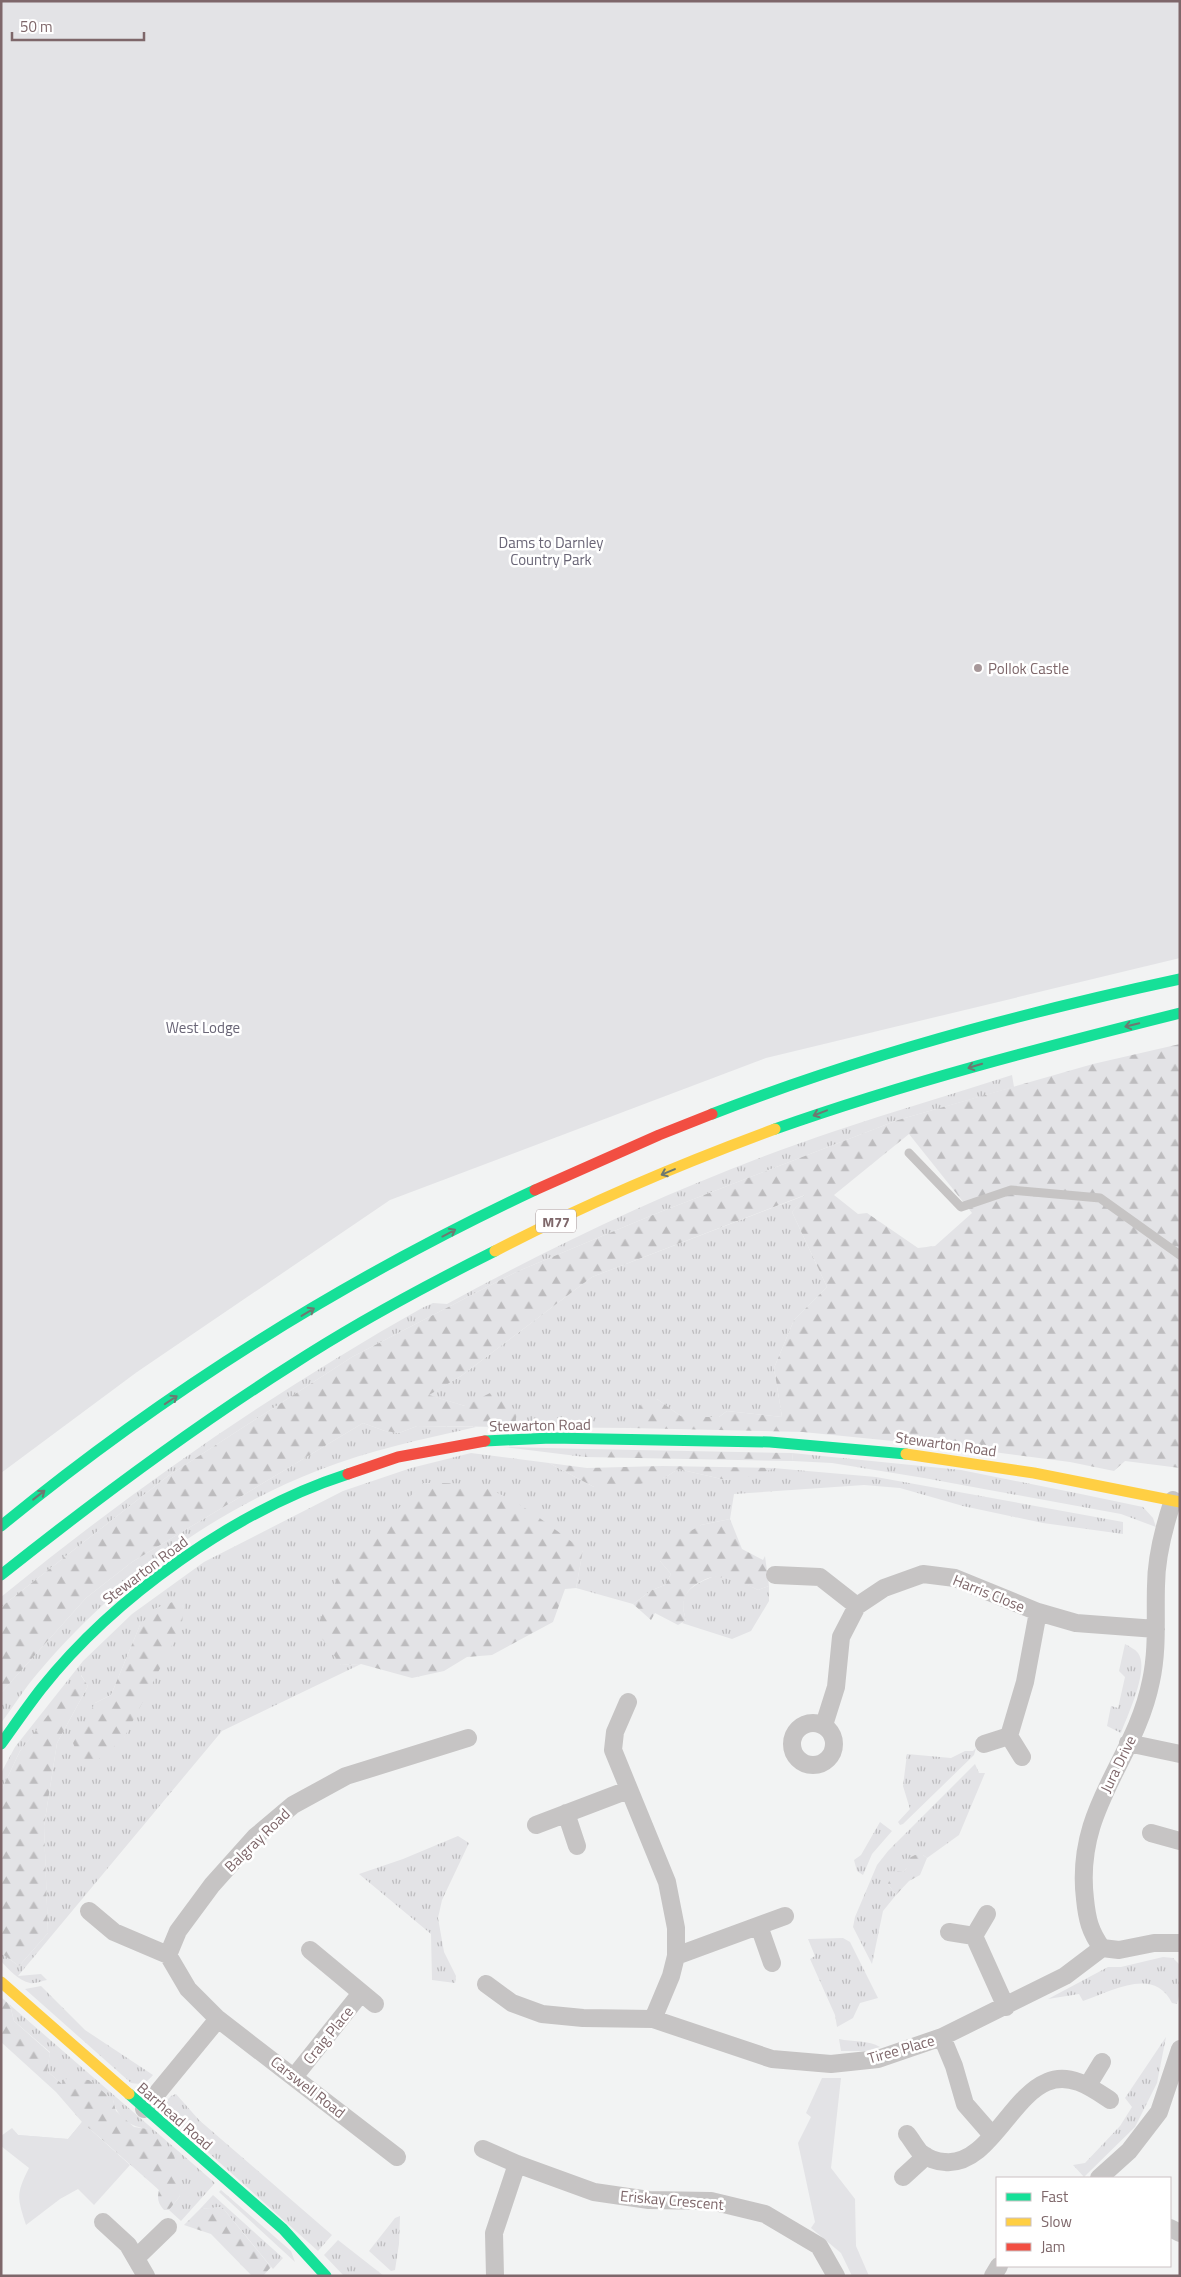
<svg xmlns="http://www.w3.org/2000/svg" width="1181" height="2277" font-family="'Titillium Web',sans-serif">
<defs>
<pattern id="grass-tufts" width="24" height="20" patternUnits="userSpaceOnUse" patternTransform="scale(1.25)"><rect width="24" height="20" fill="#e3e3e6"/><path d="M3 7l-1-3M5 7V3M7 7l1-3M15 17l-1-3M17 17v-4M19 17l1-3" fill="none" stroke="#bdbcbe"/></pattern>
<pattern id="forest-firs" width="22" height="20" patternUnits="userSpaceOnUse" patternTransform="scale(1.25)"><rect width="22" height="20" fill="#e3e3e6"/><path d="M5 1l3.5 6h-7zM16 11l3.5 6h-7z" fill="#bdbcbe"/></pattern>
</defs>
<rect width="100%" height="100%" fill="#f2f3f3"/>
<path fill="url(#grass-tufts)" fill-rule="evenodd" d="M 1012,1075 L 1014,1087 L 898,1120 L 655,1214 L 516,1272 L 352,1357 L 168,1476 L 1,1607 L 1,1597 L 6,1593 C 137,1486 275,1391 422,1308 L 433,1303 L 447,1304 C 571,1236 701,1176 835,1131 C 894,1111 953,1094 1012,1075 Z
M 806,1195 L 792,1212 L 827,1287 L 794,1320 L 774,1368 L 782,1417 L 727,1411 L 719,1417 L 682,1417 L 657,1399 L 630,1428 L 515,1427 L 465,1406 L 428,1395 L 461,1376 L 592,1277 Z
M 363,1423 L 385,1431 L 399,1433 L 417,1426 L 476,1427 C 424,1439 370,1450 319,1470 C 211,1512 111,1585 37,1674 C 24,1689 13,1707 1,1723 L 1,1693 L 86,1598 L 132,1562 Z
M 503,1447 L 585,1449 L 585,1457 Z
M 471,1453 L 549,1463 L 594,1487 L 666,1477 L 678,1469 L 726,1480 L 773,1468 L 876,1477 L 1123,1522 L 1123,1534 L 1043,1523 L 963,1506 L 900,1488 L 864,1485 L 734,1494 L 730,1519 L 701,1525 L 660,1561 L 671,1574 L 665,1585 L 652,1590 L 633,1604 L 576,1588 L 583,1550 L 340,1665 L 361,1664 L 222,1731 L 18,1976 L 41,1974 L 47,1980 C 42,1981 35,1984 30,1983 C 19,1981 8,1969 1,1961 L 1,1953 L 19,1966 L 48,1933 L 44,1826 L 57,1743 L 88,1686 L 81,1675 L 20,1751 L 1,1791 L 1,1773 L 15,1747 L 83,1661 L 132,1614 L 204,1562 L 343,1491 L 411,1468 ZM 140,1625 L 124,1738 L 95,1703 L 111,1695 Z
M 792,1453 L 961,1470 L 1076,1493 L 1143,1507 L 1153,1518 L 1156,1527 L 1121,1514 L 924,1478 L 832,1463 L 793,1461 Z
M 714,1576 L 738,1580 L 758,1590 L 769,1586 L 769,1601 L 751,1631 L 732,1639 L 682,1623 L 686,1620 C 677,1593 691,1586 714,1576 Z
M 1125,1644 C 1130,1647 1135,1649 1138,1653 C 1150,1669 1127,1716 1121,1733 L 1107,1726 L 1111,1706 L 1118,1708 L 1125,1677 L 1119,1671 Z
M 976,1748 L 974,1755 L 903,1824 L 900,1825 L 898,1822 L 910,1809 L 903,1786 L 907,1754 L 951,1758 L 965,1751 L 973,1751 Z
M 975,1764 L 979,1773 L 985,1773 L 959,1835 L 927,1858 L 923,1855 L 888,1884 L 896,1895 L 883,1911 L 872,1964 L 853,1927 L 855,1917 L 877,1865 L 888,1851 Z
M 880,1822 L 892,1831 L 872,1854 L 863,1875 L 857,1871 L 854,1860 L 861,1855 Z
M 458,1836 L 469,1843 L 442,1900 L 438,1918 L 444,1952 L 456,1976 L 455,1983 L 432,1980 L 431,1934 L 359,1874 L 403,1859 Z
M 843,1938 L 850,1942 L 878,1998 L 860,2003 L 853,2018 L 837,2027 L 835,2015 L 810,1959 L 815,1956 L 808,1939 Z
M 1163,1957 L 1173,1958 L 1180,1965 L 1180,1992 L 1177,2004 L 1172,2003 C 1154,1966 1112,1991 1083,2001 L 1079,1994 L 1048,1999 L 1108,1967 L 1121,1967 Z
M 41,1986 L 85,2030 L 153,2075 C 146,2083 142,2085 131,2083 L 25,1989 Z
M 10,2005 L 215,2183 L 181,2221 L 169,2210 L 180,2196 L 148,2129 C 131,2127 117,2118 113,2100 L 62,2084 L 47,2071 L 50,2052 L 14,2021 Z
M 1166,2037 L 1157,2083 L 1135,2127 L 1084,2177 L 1073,2165 L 1085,2163 L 1120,2126 L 1132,2107 L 1125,2098 Z
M 839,2039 C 852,2042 869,2040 880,2047 L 865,2051 L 841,2051 Z
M 176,2094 L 199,2120 L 332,2235 L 318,2251 L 172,2120 L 167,2111 L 166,2101 L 171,2096 Z
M 221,2190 L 291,2251 L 295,2262 L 219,2192 Z
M 213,2195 L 283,2258 L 273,2269 L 222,2207 L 200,2209 Z
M 400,2216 L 399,2244 L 395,2270 L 391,2271 L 369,2251 L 395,2218 Z
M 338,2240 L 384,2276 L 344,2276 L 324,2255 Z"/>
<path fill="url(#forest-firs)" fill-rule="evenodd" d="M 1180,1044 L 1180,1468 L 1125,1461 L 1114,1471 L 1070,1462 L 963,1448 L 803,1432 L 630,1428 L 642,1402 L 657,1399 L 682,1417 L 719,1417 L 727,1411 L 782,1417 L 774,1368 L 794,1320 L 827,1287 L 792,1212 L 805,1195 L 592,1277 L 461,1376 L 429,1395 L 465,1406 L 490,1393 L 517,1411 L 515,1427 L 417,1426 L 399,1433 L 385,1431 L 363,1423 L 132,1562 L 86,1598 L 1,1693 L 1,1607 L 168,1476 L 352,1357 L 516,1272 L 655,1214 L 898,1120 L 1093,1064 ZM 909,1134 L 972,1213 L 935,1246 L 918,1248 L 867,1213 L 858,1214 L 834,1195 Z
M 585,1449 L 792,1453 L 793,1461 L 585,1457 Z
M 549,1463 L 587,1468 L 662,1466 L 775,1468 L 757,1475 L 726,1480 L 678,1469 L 666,1477 L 611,1492 L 594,1487 Z
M 423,1483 C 443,1483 466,1482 485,1488 C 521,1500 553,1529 583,1550 L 576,1588 L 565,1589 L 553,1622 L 492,1655 L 467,1657 L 444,1671 L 412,1678 L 361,1664 L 341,1665 L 316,1630 L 342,1567 Z
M 730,1519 L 742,1549 L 763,1560 L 765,1556 L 769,1586 L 758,1590 C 744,1583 732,1578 717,1577 C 711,1576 706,1579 702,1581 C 684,1589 680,1603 686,1620 L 678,1625 L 655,1613 L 651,1620 L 633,1604 L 652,1590 L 665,1585 L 671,1574 L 660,1561 L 661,1548 L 701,1525 Z
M 186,1597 L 181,1628 L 124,1738 L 92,1765 L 79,1758 L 73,1743 L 95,1703 L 111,1695 L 140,1625 L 156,1608 Z
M 80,1674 L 88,1686 L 57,1743 L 44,1826 L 48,1933 L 19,1966 L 1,1953 L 1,1791 L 20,1751 Z
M 915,1855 L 923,1855 L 927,1858 L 920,1875 L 909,1881 L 896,1895 L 888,1884 L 891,1876 L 898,1871 L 903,1872 L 907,1868 L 909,1858 Z
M 1,1997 L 10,2005 L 14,2021 L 50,2053 L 47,2071 L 62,2084 L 63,2079 L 89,2080 L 113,2100 L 116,2111 L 134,2127 L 148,2129 L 174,2153 L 180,2196 L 169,2210 L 164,2210 C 158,2203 157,2199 159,2190 L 90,2129 L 63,2157 L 32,2155 L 12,2128 L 18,2135 L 68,2139 L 82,2122 L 56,2092 L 1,2042 Z
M 222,2207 L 271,2267 L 263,2276 L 252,2276 L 211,2234 L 184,2225 L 200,2209 Z"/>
<path fill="#e3e3e6" d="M 1,1 L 1180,1 L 1180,958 L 766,1058 L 390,1200 L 137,1372 L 1,1473 Z
M 822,2078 L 841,2078 L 831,2168 L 855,2199 L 856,2246 L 869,2276 L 852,2276 L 841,2253 L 811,2228 L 815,2222 L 798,2143 L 811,2117 L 806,2113 Z
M 82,2122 L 130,2165 L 94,2205 L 78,2189 L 60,2199 L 26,2225 C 17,2197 16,2194 29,2168 L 1,2146 L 1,2136 L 12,2128 L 18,2135 L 68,2139 Z"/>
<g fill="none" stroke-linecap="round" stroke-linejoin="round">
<path stroke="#c6c4c4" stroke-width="9" d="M 909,1153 L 961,1207 L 1011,1190 L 1100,1198 L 1180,1255"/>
<path stroke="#c6c4c4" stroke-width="18" d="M 1173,1500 C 1164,1527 1156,1557 1156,1586 C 1155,1618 1158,1649 1151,1681 C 1135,1761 1074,1808 1085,1899 C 1087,1919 1090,1932 1102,1948 L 1119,1950 L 1154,1943 L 1180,1943
M 775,1575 L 820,1577 L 857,1606
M 628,1702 L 615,1732 L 613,1750 L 667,1882 L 676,1928 L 676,1956 L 671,1976 L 653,2019
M792 1744a21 21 0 1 1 42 0a21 21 0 1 1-42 0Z
M 824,1725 L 836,1687 L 841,1637 L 857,1606 L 884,1588 L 923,1574 L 955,1578 L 1038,1612 L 1076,1623 L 1156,1629
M 1009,1736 L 1022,1757
M 1128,1743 L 1180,1754
M 984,1744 L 1009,1736 L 1025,1682 L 1038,1612
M 566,1813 L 577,1846
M 536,1825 L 628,1790
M 1151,1833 L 1180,1841
M 89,1911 L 114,1932 L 168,1955
M 987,1914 L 974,1936 L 1006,2007
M 759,1926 L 772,1963
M 949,1932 L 974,1936
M 310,1950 L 375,2004
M 676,1956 L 785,1916
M 486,1984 L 512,2003 L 542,2014 L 583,2018 L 653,2019 L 772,2059 L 831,2064 L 878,2059 L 942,2037 L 1065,1976 L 1102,1948
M 218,2019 L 397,2157
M 942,2037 L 954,2066 L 965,2104 L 992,2135
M 294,2077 L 361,1993
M 1088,2085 L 1102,2062
M 144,2109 L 218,2019 L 188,1989 L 168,1955 L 178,1931 L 212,1885 L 255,1837 L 293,1805 L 346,1776 L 468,1738
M 907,2134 C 912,2140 916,2148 921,2153 C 927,2158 937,2162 945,2162 C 988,2166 1010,2097 1047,2082 C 1070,2072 1092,2088 1110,2100
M 483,2149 L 517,2164 L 594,2192 L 649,2200 L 711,2201 L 765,2214 L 819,2246 L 836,2276
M 903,2177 L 926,2156
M 1099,2178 L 1129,2151 L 1159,2112 L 1180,2049
M 103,2222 L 128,2245 L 146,2276
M 1170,2228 L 1180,2233
M 136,2258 L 168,2227
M 495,2276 L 494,2233 L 517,2164
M 993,2276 L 999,2266"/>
<path stroke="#16e098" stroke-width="11" d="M 712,1114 C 864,1055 1021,1013 1180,979
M 775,1129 C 908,1082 1044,1047 1180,1013
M 485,1441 L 551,1438 L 770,1442 L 906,1454
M 1,1526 C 163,1393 345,1279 535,1190
M 1,1575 C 94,1501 189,1430 290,1366 C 356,1323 425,1286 495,1251
M 1,1744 C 14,1726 27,1707 41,1689 C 114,1597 236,1510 348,1474
M 129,2094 L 283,2229 L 326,2276"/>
<path stroke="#ffcf43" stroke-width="11" d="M 495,1251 C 585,1204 680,1164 775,1129
M 906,1454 L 1034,1473 L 1180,1502
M 1,1982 L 129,2094"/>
<path stroke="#f24e42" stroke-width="11" d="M 535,1190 L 659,1135 L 712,1114
M 348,1474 L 398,1457 L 485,1441"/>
</g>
<defs><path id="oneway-shaft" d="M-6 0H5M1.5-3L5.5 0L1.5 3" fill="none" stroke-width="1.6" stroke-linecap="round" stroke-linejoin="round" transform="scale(1.25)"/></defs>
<g stroke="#6e7971">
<use href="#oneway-shaft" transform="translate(1132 1025) rotate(166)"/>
<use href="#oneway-shaft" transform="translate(975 1066) rotate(163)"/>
<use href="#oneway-shaft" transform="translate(820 1113) rotate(159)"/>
<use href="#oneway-shaft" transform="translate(668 1172) rotate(157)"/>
<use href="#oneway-shaft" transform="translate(449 1233) rotate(-28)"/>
<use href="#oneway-shaft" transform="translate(308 1312) rotate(-31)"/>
<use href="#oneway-shaft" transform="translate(171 1400) rotate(-34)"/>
<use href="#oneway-shaft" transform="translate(39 1495) rotate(-38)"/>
</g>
<circle fill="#a7989a" stroke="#fff" stroke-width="2" cx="978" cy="668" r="5"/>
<g text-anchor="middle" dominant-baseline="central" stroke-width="5" stroke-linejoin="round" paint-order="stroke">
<rect fill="#fff" stroke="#a59597" stroke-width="1" x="536" y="1209.5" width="40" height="23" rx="4"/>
<g font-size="14" font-weight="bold" fill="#7e676a">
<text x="556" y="1221">M77</text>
</g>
<g font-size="15" fill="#696576" stroke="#fff">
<text x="551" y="542">Dams to Darnley<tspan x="551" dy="17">Country Park</tspan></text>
<text x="203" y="1027">West Lodge</text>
</g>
<g font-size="15" fill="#7e676a" stroke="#fff" text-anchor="start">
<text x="988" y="668">Pollok Castle</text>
</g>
<g font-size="15" fill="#7e676a" stroke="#fff">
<text transform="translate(540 1425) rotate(-1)">Stewarton Road</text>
<text transform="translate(946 1444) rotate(8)">Stewarton Road</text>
<text transform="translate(145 1570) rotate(-37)">Stewarton Road</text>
<text transform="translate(989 1593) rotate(22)">Harris Close</text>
<text transform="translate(1118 1764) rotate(-64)">Jura Drive</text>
<text transform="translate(257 1840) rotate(-44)">Balgray Road</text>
<text transform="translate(328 2035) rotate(-51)">Craig Place</text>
<text transform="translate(901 2049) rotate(-16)">Tiree Place</text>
<text transform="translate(308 2087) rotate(38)">Carswell Road</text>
<text transform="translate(175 2116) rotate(41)">Barrhead Road</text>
<text transform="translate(672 2200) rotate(5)">Eriskay Crescent</text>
</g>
</g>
<rect width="1181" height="2277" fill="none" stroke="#7e676a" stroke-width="5"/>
<rect x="996" y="2177" width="175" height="90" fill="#ffffff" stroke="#cbc2c3"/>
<rect x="1006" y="2193" width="25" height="8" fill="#16e098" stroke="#cbc2c3"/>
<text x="1041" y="2202" font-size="15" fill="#7e676a">Fast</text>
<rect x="1006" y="2218" width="25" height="8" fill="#ffcf43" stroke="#cbc2c3"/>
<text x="1041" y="2227" font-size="15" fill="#7e676a">Slow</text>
<rect x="1006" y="2243" width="25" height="8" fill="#f24e42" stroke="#cbc2c3"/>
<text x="1041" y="2252" font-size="15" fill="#7e676a">Jam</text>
<path d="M12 32v8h132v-8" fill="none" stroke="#7e676a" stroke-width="2.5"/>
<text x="20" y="32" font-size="15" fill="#7e676a" stroke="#ffffff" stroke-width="4" paint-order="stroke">50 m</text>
</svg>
